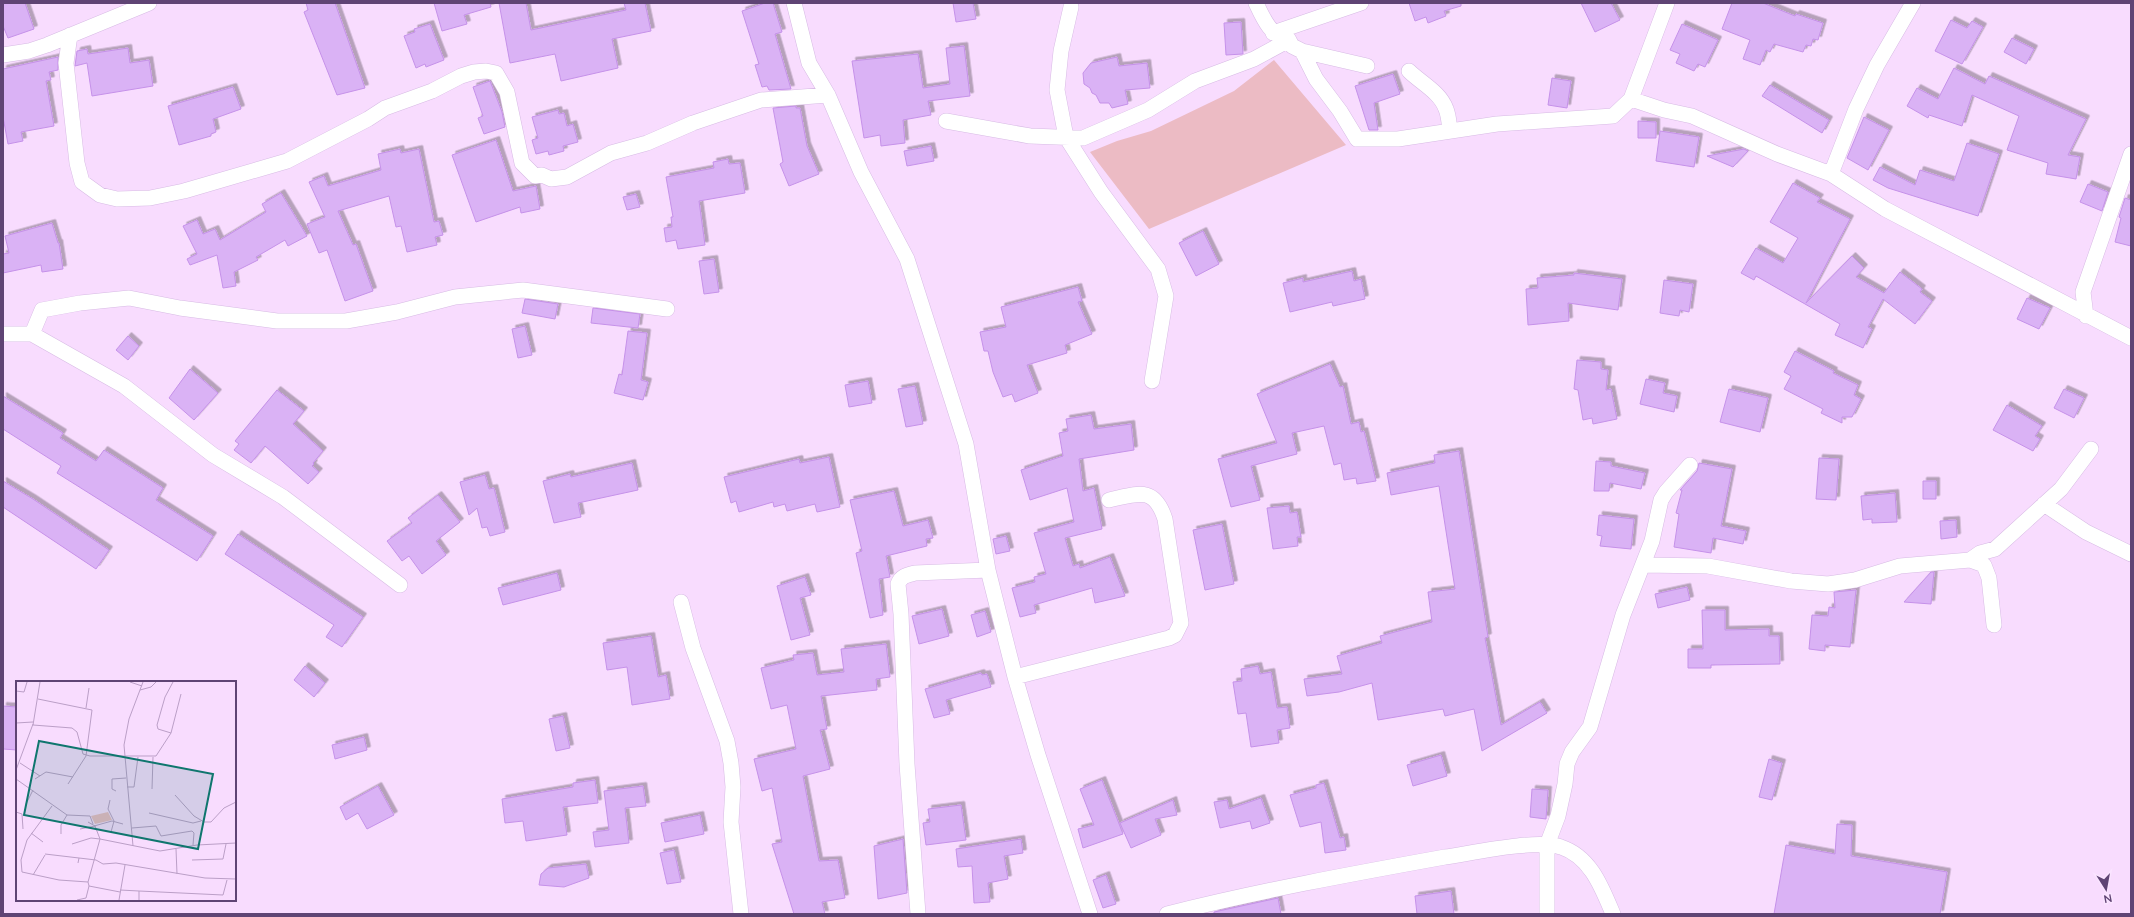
<svg xmlns="http://www.w3.org/2000/svg" width="2134" height="917" font-family="Mulish,sans-serif">
<defs>
<filter id="shadow"><feDropShadow dx="3.5" dy="-3.5" stdDeviation="0" flood-color="#0004"/></filter>
</defs>
<rect width="100%" height="100%" fill="#f8dcfe"/>
<path fill="#ecbbc4" d="M 1274,60 L 1346,145 L 1149,229 L 1090,152 L 1117,141 L 1151,131 L 1234,91 Z"/>
<path fill="#dab2f5" stroke="#c591e9" filter="url(#shadow)" d="M 3,3 L 25,3 L 34,29 L 8,38 L 3,26 Z
M 306,3 L 335,3 L 365,88 L 337,95 L 304,12 L 308,10 Z
M 434,3 L 490,3 L 491,7 L 464,15 L 467,24 L 442,31 Z
M 499,3 L 526,3 L 531,30 L 626,10 L 624,3 L 645,3 L 651,31 L 612,39 L 618,68 L 561,81 L 555,54 L 510,63 Z
M 765,3 L 773,3 L 782,32 L 775,34 L 791,89 L 769,90 L 767,86 L 762,87 L 755,65 L 759,64 L 742,11 Z
M 953,3 L 973,3 L 976,19 L 956,22 Z
M 1409,3 L 1461,3 L 1461,6 L 1444,11 L 1446,16 L 1428,23 L 1426,17 L 1415,21 Z
M 1581,3 L 1611,3 L 1620,20 L 1595,32 Z
M 1732,3 L 1763,3 L 1795,16 L 1796,14 L 1823,23 L 1818,40 L 1813,39 L 1811,46 L 1806,45 L 1803,52 L 1774,44 L 1770,52 L 1766,50 L 1760,65 L 1743,59 L 1750,40 L 1722,29 Z
M 1951,20 L 1967,28 L 1972,21 L 1983,27 L 1962,64 L 1935,51 Z
M 1241,22 L 1243,54 L 1226,55 L 1224,23 Z
M 430,24 L 444,60 L 426,67 L 425,64 L 416,68 L 404,36 L 415,32 L 414,29 Z
M 1682,24 L 1718,40 L 1705,67 L 1698,64 L 1694,71 L 1676,63 L 1680,54 L 1670,50 Z
M 2012,38 L 2034,49 L 2026,64 L 2004,52 Z
M 964,46 L 970,96 L 928,101 L 931,115 L 903,120 L 905,143 L 881,146 L 880,135 L 864,138 L 852,61 L 918,54 L 923,88 L 950,84 L 946,48 Z
M 128,48 L 130,63 L 149,60 L 153,86 L 92,96 L 87,63 L 75,66 L 77,51 L 87,49 L 88,54 Z
M 58,57 L 58,70 L 49,72 L 51,80 L 46,81 L 54,126 L 21,132 L 23,141 L 8,144 L 3,117 L 3,69 Z
M 1117,57 L 1119,66 L 1147,63 L 1150,88 L 1125,90 L 1128,104 L 1112,108 L 1109,103 L 1100,103 L 1096,95 L 1092,93 L 1090,88 L 1084,84 L 1083,73 L 1091,63 Z
M 1954,68 L 1985,84 L 1989,76 L 2086,119 L 2068,155 L 2080,157 L 2076,179 L 2046,174 L 2048,163 L 2007,150 L 2019,116 L 1972,95 L 1962,126 L 1929,115 L 1928,118 L 1907,106 L 1917,88 L 1938,99 Z
M 1393,74 L 1400,94 L 1374,103 L 1378,130 L 1369,130 L 1355,86 Z
M 1552,78 L 1571,81 L 1567,108 L 1548,105 Z
M 490,81 L 502,112 L 505,127 L 484,134 L 478,118 L 483,116 L 473,87 Z
M 1770,85 L 1829,120 L 1822,133 L 1762,96 Z
M 233,87 L 241,109 L 213,119 L 216,132 L 211,134 L 211,136 L 179,145 L 168,106 Z
M 796,106 L 796,108 L 800,108 L 807,146 L 819,174 L 789,186 L 780,164 L 783,162 L 773,108 Z
M 558,110 L 559,114 L 564,113 L 567,126 L 573,124 L 578,142 L 563,146 L 564,151 L 549,155 L 548,151 L 536,154 L 532,140 L 538,138 L 532,117 Z
M 1864,117 L 1889,130 L 1868,170 L 1847,158 Z
M 1638,121 L 1656,122 L 1656,138 L 1638,138 Z
M 1660,131 L 1699,137 L 1694,167 L 1656,161 Z
M 496,140 L 513,191 L 536,186 L 540,209 L 521,213 L 520,207 L 476,222 L 452,155 Z
M 1967,143 L 1999,154 L 1978,216 L 1888,188 L 1873,180 L 1880,167 L 1915,185 L 1920,170 L 1954,181 Z
M 931,146 L 934,161 L 907,166 L 904,151 Z
M 400,149 L 401,153 L 419,149 L 434,222 L 439,221 L 443,235 L 435,237 L 437,245 L 407,252 L 401,226 L 396,227 L 389,196 L 338,211 L 353,245 L 356,244 L 373,291 L 345,301 L 327,250 L 319,253 L 307,224 L 325,217 L 309,182 L 324,176 L 328,186 L 381,170 L 378,154 Z
M 1744,149 L 1748,151 L 1733,167 L 1707,156 Z
M 728,159 L 729,164 L 740,163 L 745,193 L 699,201 L 705,245 L 678,249 L 676,240 L 666,242 L 664,228 L 672,227 L 671,217 L 673,217 L 666,177 L 714,168 L 713,162 Z
M 1793,183 L 1820,198 L 1817,202 L 1850,219 L 1806,303 L 1852,256 L 1864,268 L 1856,277 L 1884,293 L 1900,272 L 1922,289 L 1920,292 L 1932,301 L 1915,324 L 1883,299 L 1868,327 L 1872,329 L 1863,348 L 1835,335 L 1840,324 L 1756,276 L 1754,280 L 1741,273 L 1756,248 L 1783,263 L 1798,238 L 1770,222 Z
M 2088,184 L 2108,192 L 2102,211 L 2080,202 Z
M 281,193 L 307,236 L 288,246 L 285,240 L 256,257 L 258,260 L 234,272 L 236,286 L 223,288 L 217,255 L 190,265 L 187,259 L 197,254 L 183,226 L 197,220 L 203,234 L 215,229 L 220,240 L 266,212 L 262,204 Z
M 636,194 L 640,207 L 627,210 L 623,197 Z
M 2125,198 L 2131,200 L 2131,246 L 2115,242 L 2121,218 L 2119,217 Z
M 52,223 L 58,243 L 59,243 L 63,269 L 42,272 L 41,265 L 3,273 L 3,254 L 9,253 L 5,236 Z
M 1203,231 L 1219,264 L 1196,276 L 1179,243 Z
M 714,259 L 719,292 L 704,294 L 699,261 Z
M 1352,271 L 1354,281 L 1361,279 L 1365,299 L 1333,306 L 1332,302 L 1290,312 L 1283,283 L 1303,278 L 1303,282 Z
M 1574,273 L 1622,279 L 1618,310 L 1568,303 L 1569,321 L 1528,325 L 1526,289 L 1538,288 L 1537,278 L 1574,275 Z
M 1664,280 L 1693,284 L 1689,312 L 1680,310 L 1679,316 L 1660,313 Z
M 1078,287 L 1082,301 L 1078,302 L 1092,334 L 1065,345 L 1067,353 L 1027,365 L 1038,393 L 1015,402 L 1012,394 L 1003,397 L 993,372 L 988,351 L 984,351 L 980,332 L 1006,327 L 1001,307 Z
M 2027,298 L 2050,308 L 2039,329 L 2017,319 Z
M 525,299 L 558,304 L 555,319 L 522,313 Z
M 593,308 L 640,314 L 638,328 L 591,323 Z
M 525,326 L 532,355 L 518,358 L 512,329 Z
M 628,331 L 647,333 L 641,380 L 648,382 L 643,400 L 614,393 L 619,374 L 622,375 Z
M 128,336 L 139,346 L 128,360 L 116,350 Z
M 1795,351 L 1834,371 L 1833,373 L 1858,385 L 1854,395 L 1861,399 L 1852,417 L 1842,417 L 1842,423 L 1821,413 L 1823,409 L 1784,389 L 1791,376 L 1784,372 Z
M 1577,360 L 1601,362 L 1601,369 L 1608,370 L 1606,390 L 1611,389 L 1617,419 L 1593,424 L 1592,418 L 1583,420 L 1578,390 L 1574,389 Z
M 1330,364 L 1340,387 L 1343,386 L 1351,424 L 1359,422 L 1361,432 L 1364,431 L 1376,481 L 1357,484 L 1356,478 L 1344,480 L 1341,463 L 1334,465 L 1324,426 L 1292,433 L 1297,454 L 1251,466 L 1260,500 L 1231,507 L 1218,459 L 1277,443 L 1257,394 Z
M 190,369 L 218,393 L 194,420 L 169,398 Z
M 1646,379 L 1665,383 L 1663,393 L 1677,396 L 1674,412 L 1640,404 Z
M 868,381 L 872,403 L 849,407 L 845,385 Z
M 915,386 L 923,424 L 906,427 L 898,389 Z
M 1729,389 L 1768,398 L 1760,432 L 1720,422 Z
M 2064,389 L 2084,398 L 2074,418 L 2054,408 Z
M 277,390 L 304,411 L 293,424 L 323,451 L 313,463 L 314,464 L 312,466 L 319,472 L 308,484 L 265,446 L 251,463 L 234,450 L 239,444 L 235,441 Z
M 3,396 L 63,433 L 60,438 L 96,461 L 104,450 L 163,488 L 156,500 L 213,536 L 197,561 L 57,473 L 61,466 L 3,429 Z
M 2007,405 L 2042,426 L 2035,436 L 2040,439 L 2033,451 L 1993,430 Z
M 1091,415 L 1094,429 L 1131,424 L 1134,450 L 1079,459 L 1083,491 L 1094,488 L 1102,529 L 1065,538 L 1073,566 L 1079,564 L 1080,568 L 1110,557 L 1125,596 L 1095,603 L 1092,588 L 1034,605 L 1036,613 L 1020,617 L 1012,588 L 1035,582 L 1034,577 L 1046,574 L 1034,533 L 1074,522 L 1067,488 L 1030,500 L 1021,470 L 1063,456 L 1059,433 L 1068,431 L 1066,419 Z
M 1459,451 L 1488,637 L 1485,638 L 1501,725 L 1540,702 L 1547,713 L 1482,751 L 1474,709 L 1445,716 L 1443,709 L 1378,720 L 1372,683 L 1339,692 L 1307,696 L 1304,679 L 1342,674 L 1337,656 L 1382,643 L 1380,636 L 1432,622 L 1428,592 L 1455,589 L 1439,486 L 1391,495 L 1387,473 L 1435,463 L 1434,455 Z
M 829,457 L 840,507 L 817,512 L 815,504 L 787,511 L 785,504 L 774,507 L 773,502 L 739,512 L 736,501 L 731,503 L 724,477 L 799,459 L 800,463 Z
M 1819,458 L 1839,459 L 1836,500 L 1816,499 Z
M 1596,461 L 1611,462 L 1611,466 L 1645,473 L 1641,489 L 1610,483 L 1609,491 L 1594,491 Z
M 632,463 L 638,490 L 578,503 L 581,517 L 554,523 L 543,481 L 570,474 L 571,477 Z
M 1699,463 L 1732,469 L 1721,526 L 1746,531 L 1743,544 L 1713,538 L 1711,553 L 1674,547 L 1679,514 L 1676,513 L 1682,490 L 1680,490 L 1697,471 Z
M 485,475 L 489,489 L 494,488 L 505,532 L 490,536 L 487,527 L 482,528 L 477,508 L 469,515 L 460,482 Z
M 3,481 L 33,499 L 109,550 L 96,569 L 3,507 Z
M 1923,481 L 1936,481 L 1936,499 L 1923,499 Z
M 894,491 L 903,526 L 928,520 L 933,538 L 926,539 L 927,546 L 886,556 L 890,577 L 879,579 L 883,615 L 870,618 L 856,553 L 862,551 L 850,500 Z
M 1895,493 L 1897,522 L 1872,523 L 1872,519 L 1863,520 L 1861,496 Z
M 438,495 L 460,522 L 436,541 L 446,555 L 422,574 L 409,556 L 402,561 L 387,541 L 412,523 L 408,518 Z
M 1289,506 L 1290,513 L 1297,512 L 1301,537 L 1297,537 L 1298,546 L 1273,549 L 1267,508 Z
M 1599,515 L 1634,519 L 1631,549 L 1600,546 L 1602,536 L 1597,535 Z
M 1956,520 L 1957,537 L 1941,539 L 1940,521 Z
M 1222,524 L 1234,584 L 1205,590 L 1193,530 Z
M 238,534 L 363,617 L 342,647 L 326,637 L 334,625 L 225,554 Z
M 1006,536 L 1010,551 L 996,554 L 993,539 Z
M 1931,572 L 1934,572 L 1931,604 L 1904,602 Z
M 557,573 L 561,590 L 503,605 L 498,588 Z
M 805,577 L 811,595 L 800,598 L 810,635 L 791,640 L 777,586 Z
M 1687,587 L 1690,600 L 1658,608 L 1655,594 Z
M 1856,590 L 1850,647 L 1825,645 L 1825,651 L 1809,649 L 1812,615 L 1828,616 L 1829,607 L 1835,608 L 1834,592 Z
M 942,609 L 949,636 L 919,644 L 912,616 Z
M 1702,610 L 1725,610 L 1725,630 L 1769,629 L 1769,636 L 1779,636 L 1780,664 L 1711,665 L 1711,668 L 1688,668 L 1688,649 L 1703,649 Z
M 985,611 L 991,632 L 977,637 L 971,615 Z
M 651,636 L 658,677 L 666,675 L 670,699 L 632,705 L 627,667 L 607,670 L 603,643 Z
M 886,644 L 890,677 L 876,679 L 877,690 L 821,696 L 827,729 L 820,730 L 830,769 L 803,776 L 819,861 L 838,860 L 845,898 L 822,902 L 825,914 L 794,914 L 772,844 L 782,842 L 772,788 L 762,791 L 754,759 L 796,749 L 787,705 L 771,709 L 761,668 L 794,660 L 793,655 L 813,653 L 817,675 L 844,672 L 841,649 Z
M 305,666 L 325,683 L 314,697 L 294,680 Z
M 1258,666 L 1260,674 L 1271,672 L 1277,708 L 1287,707 L 1290,728 L 1277,730 L 1279,743 L 1251,747 L 1246,713 L 1238,714 L 1233,682 L 1242,681 L 1241,669 Z
M 981,673 L 982,675 L 987,674 L 991,687 L 946,700 L 950,714 L 934,718 L 925,689 Z
M 3,706 L 17,707 L 17,750 L 3,749 Z
M 563,716 L 570,748 L 556,751 L 549,719 Z
M 364,737 L 367,750 L 335,759 L 332,745 Z
M 1441,755 L 1447,776 L 1413,786 L 1407,765 Z
M 1769,759 L 1782,763 L 1772,800 L 1759,797 Z
M 595,780 L 598,803 L 563,807 L 567,835 L 526,841 L 523,821 L 505,823 L 502,799 L 573,787 L 573,783 Z
M 1102,780 L 1123,834 L 1083,848 L 1078,829 L 1094,825 L 1080,789 Z
M 1324,783 L 1340,838 L 1344,837 L 1346,850 L 1325,853 L 1321,822 L 1300,827 L 1290,795 L 1316,788 L 1316,785 Z
M 378,786 L 394,815 L 367,829 L 358,813 L 346,820 L 340,807 Z
M 643,786 L 646,806 L 625,808 L 629,843 L 595,847 L 593,832 L 609,830 L 604,791 Z
M 1532,789 L 1548,790 L 1546,819 L 1530,817 Z
M 1261,798 L 1270,823 L 1252,829 L 1250,821 L 1220,828 L 1214,802 L 1227,800 L 1229,809 Z
M 1173,800 L 1177,815 L 1155,819 L 1161,835 L 1131,848 L 1120,823 Z
M 961,805 L 966,840 L 926,845 L 923,823 L 930,822 L 928,809 Z
M 700,815 L 704,834 L 665,842 L 661,823 Z
M 1837,824 L 1852,825 L 1851,856 L 1947,872 L 1940,914 L 1774,914 L 1786,845 L 1835,854 Z
M 903,839 L 907,893 L 878,899 L 874,846 Z
M 1021,839 L 1023,853 L 1004,856 L 1008,879 L 988,883 L 990,902 L 974,903 L 972,866 L 958,867 L 956,849 Z
M 674,850 L 681,882 L 667,884 L 660,853 Z
M 586,864 L 589,878 L 564,887 L 539,885 L 541,874 L 548,868 Z
M 1106,875 L 1116,904 L 1103,908 L 1093,880 Z
M 1451,891 L 1454,914 L 1417,914 L 1415,896 Z
M 1278,898 L 1281,914 L 1214,914 L 1214,912 Z"/>
<g fill="none" stroke-linecap="round" stroke-linejoin="round">
<defs>
<path id="street" d="M 794,3 L 809,63 L 828,95 L 861,172 L 907,259 L 966,444 L 988,570 L 1015,677 L 1038,755 L 1090,914
M 1256,3 C 1263,18 1271,37 1289,40 L 1292,46 L 1302,51 L 1367,66
M 1667,3 L 1631,99 L 1664,110 L 1692,116 L 1777,154 L 1831,174 L 1885,209 L 2131,338
M 1071,7 L 1061,51 L 1057,90 L 1066,137 L 1101,192 L 1158,269 L 1166,296 L 1152,381
M 1273,33 L 1361,3
M 70,35 L 66,63 L 77,163 L 82,182 L 100,195 L 117,199 L 150,198 L 184,191 L 287,161 L 368,119 L 385,108 L 432,91 L 461,76 L 474,72 L 486,71 L 496,73 L 507,92 L 522,163 L 535,176 L 542,175 L 551,179 L 567,177 L 611,153 L 647,143 L 693,123 L 761,100 L 828,95
M 1302,51 L 1316,79 L 1340,111 L 1357,139 L 1398,139 L 1497,124 L 1613,116 L 1631,99
M 3,55 L 29,51 L 47,45 L 149,3
M 1409,71 C 1421,83 1440,92 1446,109 C 1449,116 1449,124 1450,131
M 946,121 L 1030,136 L 1083,138 L 1148,110 L 1195,81 L 1254,59 L 1289,40
M 1831,174 L 1856,109 L 1877,65 L 1913,3
M 2086,316 L 2083,292 L 2131,154
M 3,334 L 32,334 L 124,386 L 213,455 L 283,497 L 400,585
M 32,334 L 42,310 L 80,303 L 129,298 L 180,308 L 277,321 L 346,321 L 397,312 L 455,297 L 523,290 L 667,309
M 2044,504 L 2086,532 L 2131,554
M 1970,560 L 1980,553 L 1995,549 L 2061,489 L 2091,449
M 1643,565 L 1708,566 L 1791,581 L 1828,584 L 1855,580 L 1900,566 L 1970,560 L 1984,565 L 1989,578 L 1994,625
M 681,602 L 693,648 L 727,741 L 731,763 L 733,787 L 731,822 L 741,914
M 1015,677 L 1169,638 L 1175,635 L 1181,623 L 1165,519 C 1154,485 1137,494 1109,500
M 918,914 L 907,764 L 901,614 L 898,584 C 901,576 907,575 915,573 L 988,570
M 1167,914 C 1258,891 1351,874 1445,857 C 1473,853 1535,839 1561,847 C 1591,857 1602,888 1613,914
M 1547,914 L 1547,845 L 1558,816 L 1565,784 L 1567,764 L 1572,752 L 1590,727 L 1623,615 L 1652,541 L 1661,500 L 1666,492 L 1690,465"/>
</defs>
<use href="#street" stroke="#d7bbe4" stroke-width="16"/>
<use href="#street" stroke="#fff" stroke-width="15"/>
</g>
<g transform="translate(16 681)">
<rect width="220" height="220" fill="#f8dcfe"/>
<path d="M 92,131 L 96,139 L 79,143 L 75,135 Z" fill="#ecbbc4"/>
<path fill="none" stroke="#bb9fc7" stroke-width="1" d="M 24,1 L 17,44 L 56,47 L 61,51 L 67,73 L 74,75 L 140,75 L 155,52 L 165,13M 114,1 L 126,5M 124,9 L 135,6 L 140,1M 0,10 L 8,11 L 11,1M 22,18 L 76,29 L 70,75 L 52,103M 70,27 L 73,7M 0,42 L 17,41M 155,52 L 142,48 L 141,44 L 149,16 L 157,1M 4,82 L 24,95M 0,89 L 17,43M 0,98 L 51,134 L 45,144 L 45,153M 19,98 L 30,91 L 57,96M 111,106 L 118,106 L 122,76M 136,108 L 137,76M 100,110 L 96,108 L 96,98 L 110,97M 159,114 L 178,135 L 188,141 L 195,141 L 208,127 L 220,121M 94,119 L 92,128 L 98,140 L 95,151M 10,123 L 17,109M 36,125 L 11,159 L 5,179 L 6,191 L 43,199 L 72,201 L 84,158 L 144,170 L 181,164 L 220,162M 0,131 L 6,133 L 7,148M 133,132 L 177,142 L 185,140M 51,134 L 74,135 L 77,143M 78,145 L 96,140 L 107,143M 116,147 L 140,145 L 145,155 L 176,150 L 178,152 L 177,164M 64,148 L 79,145M 15,152 L 27,161M 56,163 L 75,157 L 84,158 L 79,145 L 72,141M 117,165 L 108,64 L 113,38 L 127,1M 160,168 L 161,193M 29,173 L 63,177M 80,179 L 87,183 L 100,182 L 189,197 L 220,198M 176,179 L 207,178 L 210,163M 62,182 L 63,177 L 80,179M 17,194 L 29,174M 72,201 L 73,205 L 104,211M 104,209 L 123,210M 61,219 L 70,217 L 73,205M 103,219 L 109,184M 123,219 L 123,210 L 207,214 L 211,199"/>
<path fill="#0f766e" fill-opacity="0.15" stroke="#0f766e" stroke-width="2" d="M 23,60 L 197,93 L 182,168 L 8,134 Z"/>
<rect width="220" height="220" fill="none" stroke="#5f4474" stroke-width="2"/>
</g>
<rect width="2134" height="917" fill="none" stroke="#5f4474" stroke-width="8"/>
<g transform="translate(2106 889) rotate(169)" stroke="#fae4ff" stroke-width="3" paint-order="stroke">
<path d="M0-3L7 15L0 10L-7 15Z" fill="#5f4474"/>
<text y="-6" font-size="11" font-weight="bold" text-anchor="middle" fill="#5f4474">N</text>
</g>
</svg>
